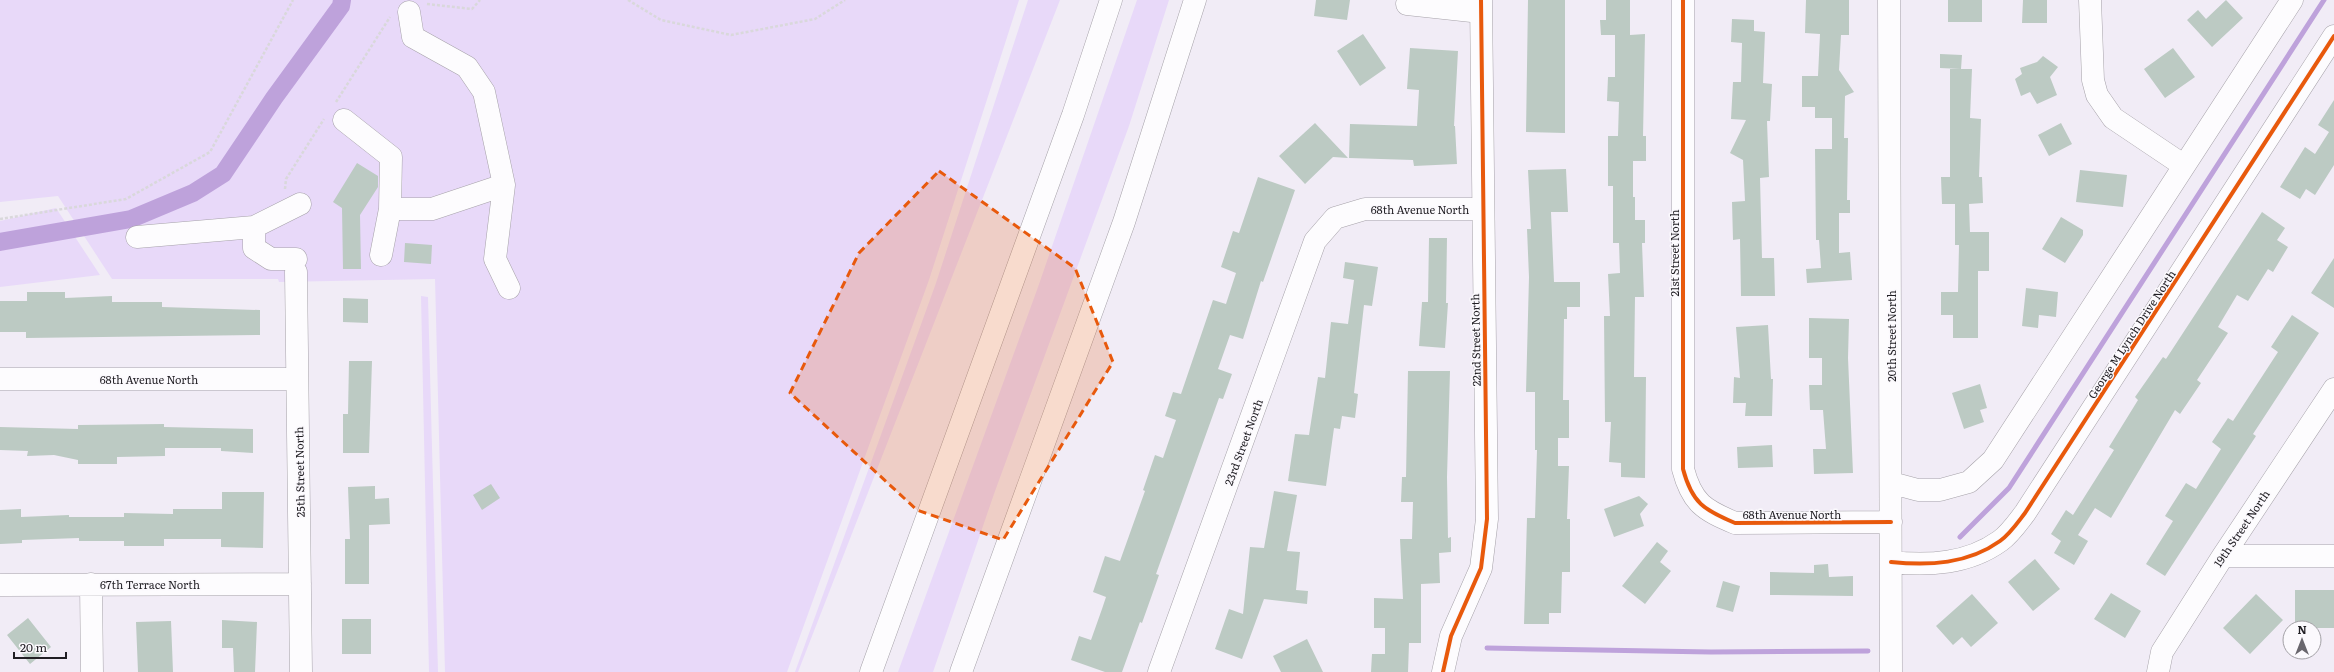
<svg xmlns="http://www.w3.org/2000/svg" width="2334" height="672" font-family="Literata,serif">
<rect width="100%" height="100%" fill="#f1ecf6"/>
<path fill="#e8d9f9" d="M 0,0 L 1019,0 L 929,280 L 787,672 L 445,672 L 435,279 L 279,282 L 278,279 L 112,279 L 58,196 L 0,202 Z
M 1028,0 L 1060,0 L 798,672 L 795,672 L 936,283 Z
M 1137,0 L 1169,0 L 1129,126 L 994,494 L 933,672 L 898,672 L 1038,287 Z
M 56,208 L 100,275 L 0,287 L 0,221 Z
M 421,296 L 428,297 L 438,672 L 429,672 Z"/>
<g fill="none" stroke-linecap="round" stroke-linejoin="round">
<path stroke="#bea2db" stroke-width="5" d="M 1960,537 L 2009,488 L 2324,0
M 1487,648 L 1711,652 L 1868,651"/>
<path stroke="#bea2db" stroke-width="18" d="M 0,242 L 131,219 L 193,193 L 223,174 L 274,98 L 341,6 L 342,0"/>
</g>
<path fill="#bccac3" d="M 1316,0 L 1350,0 L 1347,20 L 1314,16 Z
M 1528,0 L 1565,0 L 1565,133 L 1526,132 Z
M 1606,0 L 1630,0 L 1630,35 L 1645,34 L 1643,136 L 1646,136 L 1646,161 L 1633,161 L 1633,197 L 1635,197 L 1635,220 L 1645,220 L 1645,243 L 1642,243 L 1644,297 L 1635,297 L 1634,377 L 1646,377 L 1645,478 L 1621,477 L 1621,463 L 1609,462 L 1611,422 L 1605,422 L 1604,316 L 1610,316 L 1608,274 L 1620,273 L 1619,243 L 1613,243 L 1613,186 L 1608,186 L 1608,136 L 1618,136 L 1619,102 L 1607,101 L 1608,77 L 1615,77 L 1615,35 L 1601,35 L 1600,20 L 1606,20 Z
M 1806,0 L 1849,0 L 1849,35 L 1841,35 L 1839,70 L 1854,92 L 1845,96 L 1844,138 L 1848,138 L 1847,200 L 1850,200 L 1850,213 L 1839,213 L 1839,253 L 1850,252 L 1852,280 L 1807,283 L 1806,269 L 1821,268 L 1819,240 L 1816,240 L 1815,149 L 1832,149 L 1832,118 L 1815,118 L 1815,107 L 1802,107 L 1802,76 L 1818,76 L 1820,34 L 1805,33 Z
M 1948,0 L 1982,0 L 1982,22 L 1948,22 Z
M 2023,0 L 2047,0 L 2047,23 L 2022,23 Z
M 2226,0 L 2243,18 L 2212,47 L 2187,20 L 2198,10 L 2206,19 Z
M 1732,19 L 1754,20 L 1754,31 L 1765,32 L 1763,83 L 1772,84 L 1770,121 L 1767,121 L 1769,177 L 1760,178 L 1762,258 L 1774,258 L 1775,296 L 1741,296 L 1740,239 L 1733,240 L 1732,202 L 1745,201 L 1743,160 L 1730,153 L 1746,120 L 1731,119 L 1733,82 L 1741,82 L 1742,43 L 1731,42 Z
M 1363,34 L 1386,68 L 1360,86 L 1337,51 Z
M 1410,48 L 1458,51 L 1454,126 L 1455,126 L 1457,164 L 1414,166 L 1413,160 L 1349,158 L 1350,124 L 1417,126 L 1419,90 L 1407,89 Z
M 2173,48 L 2195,77 L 2165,98 L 2144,69 Z
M 1940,54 L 1962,55 L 1961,69 L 1940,68 Z
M 2043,56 L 2058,67 L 2050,77 L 2057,95 L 2037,104 L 2030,92 L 2021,96 L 2015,79 L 2022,74 L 2020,68 L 2037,62 Z
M 1950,69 L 1972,69 L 1970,118 L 1981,119 L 1979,177 L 1982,177 L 1983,203 L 1969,204 L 1970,232 L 1989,232 L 1989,271 L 1978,271 L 1978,338 L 1953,338 L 1953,315 L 1941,315 L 1941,292 L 1958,292 L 1959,245 L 1955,245 L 1955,204 L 1942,204 L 1941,177 L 1950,177 Z
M 2334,100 L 2334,165 L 2315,195 L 2306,189 L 2300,199 L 2280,187 L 2305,147 L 2315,154 L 2329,132 L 2318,125 Z
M 1315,123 L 1348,158 L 1333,157 L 1305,184 L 1279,156 Z
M 2061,123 L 2072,144 L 2049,156 L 2038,135 Z
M 357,163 L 378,176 L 378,187 L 360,215 L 361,269 L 343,269 L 342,208 L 333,202 Z
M 1566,169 L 1568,212 L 1551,212 L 1554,282 L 1580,282 L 1580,307 L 1567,307 L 1567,319 L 1564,319 L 1563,400 L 1569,400 L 1569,438 L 1558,438 L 1558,466 L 1569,466 L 1567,519 L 1570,519 L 1570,572 L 1562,572 L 1561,613 L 1549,613 L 1549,624 L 1524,624 L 1527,518 L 1535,518 L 1537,450 L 1535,450 L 1535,392 L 1526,392 L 1529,277 L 1527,229 L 1531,229 L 1528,170 Z
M 2080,170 L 2127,175 L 2123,207 L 2076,202 Z
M 1258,177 L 1295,190 L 1263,282 L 1261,281 L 1243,339 L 1230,335 L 1218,369 L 1232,374 L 1223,399 L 1219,398 L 1156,574 L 1159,575 L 1142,623 L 1140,622 L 1122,672 L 1105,672 L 1071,660 L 1079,636 L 1091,640 L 1102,609 L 1106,597 L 1093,592 L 1105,556 L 1120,561 L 1145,491 L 1143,490 L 1155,455 L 1163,458 L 1176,420 L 1165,416 L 1173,392 L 1181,394 L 1213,300 L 1226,304 L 1236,273 L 1221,267 L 1233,231 L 1239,233 Z
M 2262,212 L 2285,228 L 2277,240 L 2288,247 L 2273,272 L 2268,269 L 2248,301 L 2237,295 L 2218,327 L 2228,333 L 2197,380 L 2201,383 L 2180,414 L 2175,410 L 2111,518 L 2095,508 L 2078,535 L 2088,541 L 2074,565 L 2054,553 L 2061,541 L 2051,534 L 2066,510 L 2073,515 L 2114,450 L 2109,447 L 2138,400 L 2135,397 L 2163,357 L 2166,359 Z
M 2061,217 L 2083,230 L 2083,235 L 2065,263 L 2042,249 Z
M 1429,238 L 1447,238 L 1446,303 L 1448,303 L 1445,348 L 1419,346 L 1422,302 L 1428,302 Z
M 405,243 L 432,245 L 431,264 L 404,262 Z
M 2334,258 L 2334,308 L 2311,293 Z
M 1345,262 L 1378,267 L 1372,306 L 1364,305 L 1354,393 L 1358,394 L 1355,418 L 1342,416 L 1340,429 L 1334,428 L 1326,486 L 1288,481 L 1295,434 L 1309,435 L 1318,377 L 1325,378 L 1331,322 L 1348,324 L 1354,280 L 1343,278 Z
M 2026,288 L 2058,292 L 2056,317 L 2039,315 L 2038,328 L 2022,326 Z
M 27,292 L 65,292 L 65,298 L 112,296 L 112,302 L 162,302 L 162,307 L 260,310 L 260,335 L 26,338 L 26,332 L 0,332 L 0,301 L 27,301 Z
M 343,298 L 368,299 L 368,323 L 343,322 Z
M 2292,315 L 2319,333 L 2253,434 L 2256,436 L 2165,576 L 2146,564 L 2173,521 L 2165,516 L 2186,483 L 2196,489 L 2221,449 L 2212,442 L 2228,418 L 2233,421 L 2278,352 L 2271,347 Z
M 1809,318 L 1849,319 L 1848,358 L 1853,473 L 1814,474 L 1813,449 L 1826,449 L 1823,410 L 1810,410 L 1809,385 L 1822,385 L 1822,358 L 1809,358 Z
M 1768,325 L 1771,379 L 1773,379 L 1772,416 L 1745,416 L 1746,403 L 1733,403 L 1734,377 L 1740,378 L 1736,327 Z
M 349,361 L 372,361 L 369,453 L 343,453 L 343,414 L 348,414 Z
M 1408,371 L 1450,371 L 1447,477 L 1448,538 L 1451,537 L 1451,552 L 1439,553 L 1440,583 L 1421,584 L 1421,643 L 1409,643 L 1408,672 L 1371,672 L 1372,654 L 1385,654 L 1385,628 L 1374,628 L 1374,598 L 1403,599 L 1400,539 L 1412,539 L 1413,502 L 1401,502 L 1402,477 L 1406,477 Z
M 1980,384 L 1987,408 L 1980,410 L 1984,422 L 1964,429 L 1952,393 Z
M 164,424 L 164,427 L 253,429 L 253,453 L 221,451 L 221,448 L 165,448 L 165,456 L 117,457 L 117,464 L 78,464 L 78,460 L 54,455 L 27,456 L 28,451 L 0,450 L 0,427 L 78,429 L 78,425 Z
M 1772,445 L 1773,467 L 1738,468 L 1737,447 Z
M 491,484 L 500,498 L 482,510 L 473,495 Z
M 375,486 L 375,499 L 389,498 L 390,524 L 369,525 L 369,584 L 345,584 L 345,539 L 350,539 L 348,487 Z
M 1274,491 L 1297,495 L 1287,551 L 1300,552 L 1296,590 L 1308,591 L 1307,604 L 1264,599 L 1242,659 L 1215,649 L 1229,609 L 1243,614 L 1250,547 L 1264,548 Z
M 222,492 L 264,492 L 263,548 L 221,547 L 221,539 L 164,539 L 164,546 L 124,546 L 124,541 L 79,541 L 79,538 L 22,540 L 22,543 L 0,544 L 0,510 L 21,509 L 21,517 L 69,515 L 69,517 L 124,517 L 124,513 L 173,514 L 173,509 L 222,509 Z
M 1639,496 L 1648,504 L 1640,514 L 1644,526 L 1614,537 L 1604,509 Z
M 1657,542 L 1668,551 L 1660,562 L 1671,571 L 1645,604 L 1622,586 Z
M 2035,559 L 2060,589 L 2033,611 L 2008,582 Z
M 1828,564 L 1829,577 L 1853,576 L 1853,596 L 1770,595 L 1770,572 L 1814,573 L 1814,565 Z
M 1723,581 L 1740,586 L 1733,612 L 1716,607 Z
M 2295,590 L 2334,590 L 2334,628 L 2295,628 Z
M 2111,593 L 2141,611 L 2125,638 L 2094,619 Z
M 1972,594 L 1998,623 L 1971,647 L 1962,637 L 1953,645 L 1936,626 Z
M 2256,594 L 2283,620 L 2250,654 L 2223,628 Z
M 28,618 L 51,647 L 30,664 L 7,635 Z
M 342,619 L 371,619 L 371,654 L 342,654 Z
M 222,620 L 257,622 L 255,672 L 234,672 L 233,648 L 222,648 Z
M 171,621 L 173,672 L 138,672 L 136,622 Z
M 1307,639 L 1323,672 L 1281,672 L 1273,656 Z"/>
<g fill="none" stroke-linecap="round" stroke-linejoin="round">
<defs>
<path id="minor" d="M 1683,0 L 1683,469 C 1692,503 1704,510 1735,523 L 1891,522
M 1889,0 L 1891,672
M 2090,0 L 2093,80 L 2097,95 L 2113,118 L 2183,165
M 1407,4 L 1481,12
M 409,12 L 413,37 L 467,67 L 484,92 L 504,185 L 495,259 L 509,288
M 344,120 L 391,157 L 390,209
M 254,227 L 254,248 L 271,259 L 296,259
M 137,237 L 254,227 L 300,204
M 381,255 L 390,209 L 432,209 L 504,185
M 296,272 L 301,672
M 0,379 L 297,379
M 1892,483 L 1918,490 L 1940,490 L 1969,482 L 1993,460 L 2292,0
M 2223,556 L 2334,556
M 1891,562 C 1929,566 1968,564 2000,541 C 2010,534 2018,522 2025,513 L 2334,36
M 91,584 L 92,672
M 0,585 L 300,584
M 1159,672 L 1315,241 L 1335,218 L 1365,209 L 1483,209
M 1443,672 L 1451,636 L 1481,568 L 1487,519 L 1481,0
M 2158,672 L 2162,652 L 2223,556 L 2334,389"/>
<path id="highway" d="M 871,672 L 1073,115 L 1111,0
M 961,672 L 1124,222 L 1195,0"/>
</defs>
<use href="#minor" stroke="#a6a2a9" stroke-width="23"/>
<use href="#highway" stroke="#a6a2a9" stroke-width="23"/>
<path stroke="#d9d8db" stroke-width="2.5" stroke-dasharray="3 2" stroke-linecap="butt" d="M 628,0 L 661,20 L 731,35 L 815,19 L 845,0
M 427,4 L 472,9 L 480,0
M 336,102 L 390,17
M 285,189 L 286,179 L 324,119
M 0,219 L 126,199 L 210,152 L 293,0"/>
<use href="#minor" stroke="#fdfcfe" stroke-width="22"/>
<use href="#highway" stroke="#fdfcfe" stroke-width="22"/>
<defs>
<path id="cycleway" d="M 1683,0 L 1683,469 C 1692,503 1704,510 1735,523 L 1891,522
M 1891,562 C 1929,566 1968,564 2000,541 C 2010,534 2018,522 2025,513 L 2334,36
M 1443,672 L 1451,636 L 1481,568 L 1487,519 L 1481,0"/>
</defs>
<use href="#cycleway" stroke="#fbf9fd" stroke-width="6"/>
<use href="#cycleway" stroke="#e8590c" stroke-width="4"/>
</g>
<path fill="#e8590c" fill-opacity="0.2" stroke="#e8590c" stroke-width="3" stroke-dasharray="8 5" stroke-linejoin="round" d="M 939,171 L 1075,268 L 1113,362 L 1003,540 L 917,510 L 790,393 L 859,253 Z"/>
<g text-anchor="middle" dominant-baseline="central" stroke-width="3" stroke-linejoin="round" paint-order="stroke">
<g font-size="11" fill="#201e23" stroke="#fbf9fd">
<text x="1420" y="209">68th Avenue North</text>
<text transform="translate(1674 253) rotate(-90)">21st Street North</text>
<text transform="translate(2131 334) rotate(-57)">George M Lynch Drive North</text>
<text transform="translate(1891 336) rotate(-90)">20th Street North</text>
<text transform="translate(1475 340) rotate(-91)">22nd Street North</text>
<text x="149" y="379">68th Avenue North</text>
<text transform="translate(1243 442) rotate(-70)">23rd Street North</text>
<text transform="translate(299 472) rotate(-91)">25th Street North</text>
<text x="1792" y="514">68th Avenue North</text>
<text transform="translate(2241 528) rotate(-56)">19th Street North</text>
<text x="150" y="584">67th Terrace North</text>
</g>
</g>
<g transform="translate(2302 640)"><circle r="19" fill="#fbf9fd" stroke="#a3a1a6"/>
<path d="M0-3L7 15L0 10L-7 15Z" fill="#69666d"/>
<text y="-6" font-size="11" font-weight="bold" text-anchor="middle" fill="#201e23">N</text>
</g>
<path d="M14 652v6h52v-6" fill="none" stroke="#201e23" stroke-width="2"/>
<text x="20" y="652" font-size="12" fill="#201e23" stroke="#fbf9fd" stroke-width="3" paint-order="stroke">20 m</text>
</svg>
